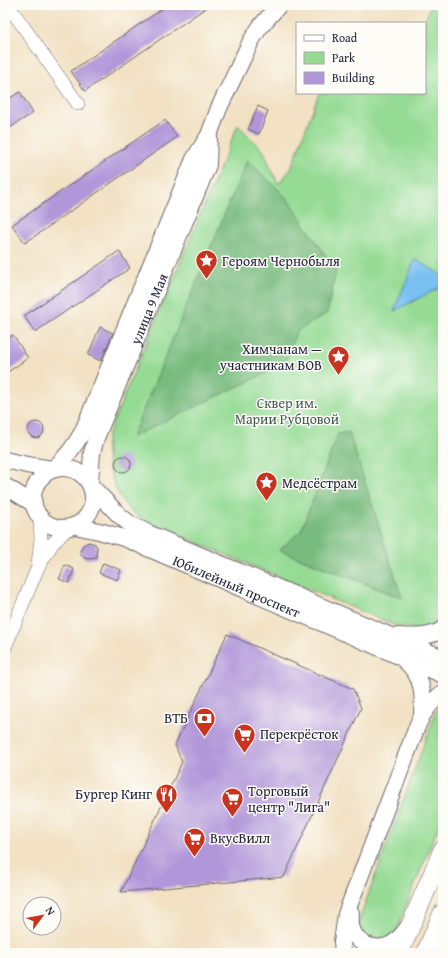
<svg xmlns="http://www.w3.org/2000/svg" width="448" height="958" font-family="'Gentium Book Plus',serif">
<rect width="100%" height="100%" fill="#fdfcf7"/>
<filter id="ink" filterUnits="userSpaceOnUse"><feTurbulence type="fractalNoise" baseFrequency=".025" numOctaves="2"/><feDisplacementMap in="SourceGraphic" scale="8" xChannelSelector="R" yChannelSelector="G"/><feConvolveMatrix kernelMatrix="1 2 1 2 8 2 1 2 1" color-interpolation-filters="sRGB"/></filter>
<filter id="wash" filterUnits="userSpaceOnUse"><feTurbulence type="fractalNoise" baseFrequency=".012" numOctaves="4" result="noise"/><feDisplacementMap in="SourceGraphic" scale="16" xChannelSelector="R" yChannelSelector="G"/><feGaussianBlur stdDeviation="0.9" result="paint"/><feColorMatrix in="noise" values="0 0 0 0 0 0 0 0 0 0 0 0 0 0 0 0 0 1.4 0 .05"/><feComposite in="paint" operator="in"/></filter>
<g filter="url(#wash)">
<rect width="100%" height="100%" fill="#f2e1c3"/>
<path fill="#95db94" stroke="#5c7e68" d="M 431,5 L 443,5 L 443,621 L 427,631 L 394,625 L 152,524 C 144,520 136,516 130,510 C 113,494 103,456 108,434 L 238,125 L 263,150 L 278,184 L 291,169 L 319,93 L 425,93 L 425,23 L 424,23 Z
M 443,703 L 443,815 L 396,931 C 388,944 379,940 366,938 L 358,925 L 363,909 L 437,709 Z"/>
<path fill="#78bb7e" stroke="#4d6e5c" d="M 247,160 L 287,198 L 336,271 L 327,313 L 296,332 L 285,364 L 132,437 Z
M 349,432 L 349,433 L 402,598 L 279,550 L 301,531 L 338,434 Z"/>
<path fill="#77c0ef" stroke="#4c7195" d="M 415,259 L 443,276 L 443,286 L 394,311 Z"/>
<g id="blocks">
<path fill="#b196d9" d="M 168,5 L 210,5 L 85,91 L 71,71 Z
M 20,92 L 33,113 L 5,131 L 5,101 Z
M 258,106 L 268,111 L 259,134 L 248,129 Z
M 165,120 L 177,137 L 25,243 L 12,225 Z
M 119,251 L 130,268 L 35,332 L 24,316 Z
M 100,327 L 113,333 L 101,361 L 88,355 Z
M 13,335 L 28,358 L 5,374 L 5,340 Z
M28 430a8 8 0 1 1 16 0a8 8 0 1 1-16 0Z
M115 464a8 8 0 1 1 16 0a8 8 0 1 1-16 0Z
M 89,542 L 95,544 L 97,547 L 96,558 L 89,559 L 84,558 L 81,554 L 80,551 L 83,545 Z
M 103,563 L 121,570 L 117,580 L 99,573 Z
M 65,565 L 74,569 L 69,583 L 59,579 Z
M 227,634 L 353,689 L 361,708 L 284,877 L 121,892 L 182,762 L 175,745 Z"/>
</g>
</g>
<g filter="url(#ink)">
<use href="#blocks" fill-opacity="0" stroke="#6b656b" stroke-width="1"/>
<g fill="none" stroke-linecap="round" stroke-linejoin="round">
<defs>
<path id="minor" d="M 8,5 L 78,104
M 38,564 L 41,539 L 40,518
M 5,647 L 38,567 L 52,544 L 68,528"/>
<g id="major">
<path d="M 5,460 L 27,465 L 52,469"/>
<circle cx="63" cy="498" r="30"/>
<path d="M 53,469 C 66,458 75,446 83,431 L 194,159 L 209,135 L 219,108 L 251,41 L 260,27 L 279,5"/>
<path id="s1" d="M 90,483 L 92,453 L 96,438 L 208,165 L 209,137"/>
<path d="M 5,486 L 34,504"/>
<path d="M 92,487 L 119,515 L 130,524 L 148,533 L 443,658"/>
<path id="s2" d="M 75,526 L 99,531 L 124,538 L 443,675"/>
<path d="M 398,636 C 414,637 430,638 443,629"/>
<path d="M 404,660 C 422,675 424,691 422,714"/>
<path d="M 351,913 C 351,918 350,924 352,929 C 356,943 373,951 387,946 C 397,943 403,934 408,927"/>
<path d="M 343,953 L 342,942 L 346,914 L 418,724 C 424,710 431,701 443,693"/>
</g>
<path id="highway" d="M 399,953 L 443,850
M 426,953 L 443,913"/>
</defs>
<use href="#minor" stroke="#6b656b" stroke-width="14"/>
<use href="#major" stroke="#6b656b" stroke-width="18"/>
<use href="#highway" stroke="#6b656b" stroke-width="20"/>
<use href="#minor" stroke="#fff" stroke-width="13"/>
<use href="#major" stroke="#fff" stroke-width="16"/>
<use href="#highway" stroke="#fff" stroke-width="19"/>
</g>
</g>
<defs>
<symbol id="sight-pin" viewBox="-11 -11 22 30"><path d="M0 17L-7.5 6A9.5 9.5 0 1 1 7.5 6Z" fill="#c8321e" stroke="#fdfcf7"/><path d="M0-6L1.8-2.2L6-1.7L2.9 1.2L3.7 5.4L0 3.3L-3.7 5.4L-2.9 1.2L-6-1.7L-1.8-2.2Z" fill="#fff"/></symbol>
<symbol id="bank-pin" viewBox="-11 -11 22 30"><path d="M0 17L-7.5 6A9.5 9.5 0 1 1 7.5 6Z" fill="#c8321e" stroke="#fdfcf7"/><path d="M-6-4H6V4H-6ZM0-2.3a2.3 2.3 0 1 0 0 4.6a2.3 2.3 0 1 0 0-4.6Z" fill="#fff"/></symbol>
<symbol id="supermarket-pin" viewBox="-11 -11 22 30"><path d="M0 17L-7.5 6A9.5 9.5 0 1 1 7.5 6Z" fill="#c8321e" stroke="#fdfcf7"/><path d="M-6-5.5h2.5l.6 2H6L4.5 2H-2.5L-4.4-4H-6ZM-1.5 3.2a1.3 1.3 0 1 0 .1 0ZM3 3.2a1.3 1.3 0 1 0 .1 0Z" fill="#fff"/></symbol>
<symbol id="restaurant-pin" viewBox="-11 -11 22 30"><path d="M0 17L-7.5 6A9.5 9.5 0 1 1 7.5 6Z" fill="#c8321e" stroke="#fdfcf7"/><path d="M-5-6h1v4h1v-4h1v4h1v-4h1v5L-1.5 .5V6h-2V.5L-5-1ZM5-6V6H3V1.5H1.5Q1.5-4 5-6Z" fill="#fff"/></symbol>
</defs>
<g fill-rule="evenodd">
<use href="#sight-pin" x="194" y="248" width="25" height="34"/>
<use href="#sight-pin" x="326" y="344" width="25" height="34"/>
<use href="#sight-pin" x="254" y="470" width="25" height="34"/>
<use href="#bank-pin" x="192" y="706" width="25" height="34"/>
<use href="#supermarket-pin" x="232" y="722" width="25" height="34"/>
<use href="#restaurant-pin" x="154" y="782" width="25" height="34"/>
<use href="#supermarket-pin" x="220" y="786" width="25" height="34"/>
<use href="#supermarket-pin" x="182" y="826" width="25" height="34"/>
</g>
<g text-anchor="middle" dominant-baseline="central" stroke-width="3" stroke-linejoin="round" paint-order="stroke">
<g font-size="14" fill="#22223b" stroke="#fdfcf7" text-anchor="start">
<text x="222" y="261">Героям Чернобыля</text>
<text x="322" y="349" text-anchor="end">Химчанам —<tspan x="322" dy="16">участникам ВОВ</tspan></text>
<text x="282" y="483">Медсёстрам</text>
<text x="188" y="718" text-anchor="end">ВТБ</text>
<text x="260" y="734">Перекрёсток</text>
<text x="248" y="791">Торговый<tspan x="248" dy="16">центр "Лига"</tspan></text>
<text x="152" y="794" text-anchor="end">Бургер Кинг</text>
<text x="210" y="838">ВкусВилл</text>
</g>
<g font-size="14" fill="#22223b" stroke="#fdfcf7">
<text stroke="none"><textPath href="#s1" startOffset="185">улица 9 Мая</textPath></text>
<text stroke="none"><textPath href="#s2" startOffset="173">Юбилейный проспект</textPath></text>
</g>
<g font-size="14" fill="#445a56" stroke="#fdfcf7">
<text x="287" y="403">Сквер им.<tspan x="287" dy="16">Марии Рубцовой</tspan></text>
</g>
</g>
<rect width="448" height="958" fill="none" stroke="#fdfcf7" stroke-width="20"/>
<rect x="296" y="22" width="130" height="72" fill="#fdfcf7" stroke="#a5a5ac"/>
<rect x="304" y="35" width="20" height="6" fill="#ffffff" stroke="#a5a5ac"/>
<text x="332" y="42" font-size="12" fill="#22223b">Road</text>
<rect x="304" y="52" width="20" height="12" fill="#95db94" stroke="#a5a5ac"/>
<text x="332" y="62" font-size="12" fill="#22223b">Park</text>
<rect x="304" y="72" width="20" height="12" fill="#b196d9" stroke="#a5a5ac"/>
<text x="332" y="82" font-size="12" fill="#22223b">Building</text>
<g transform="translate(42 916) rotate(58)"><circle r="19" fill="#fdfcf7" stroke="#a5a5ac"/>
<path d="M0-3L7 15L0 10L-7 15Z" fill="#c8321e"/>
<text y="-6" font-size="11" font-weight="bold" text-anchor="middle" fill="#22223b">N</text>
</g>
</svg>
